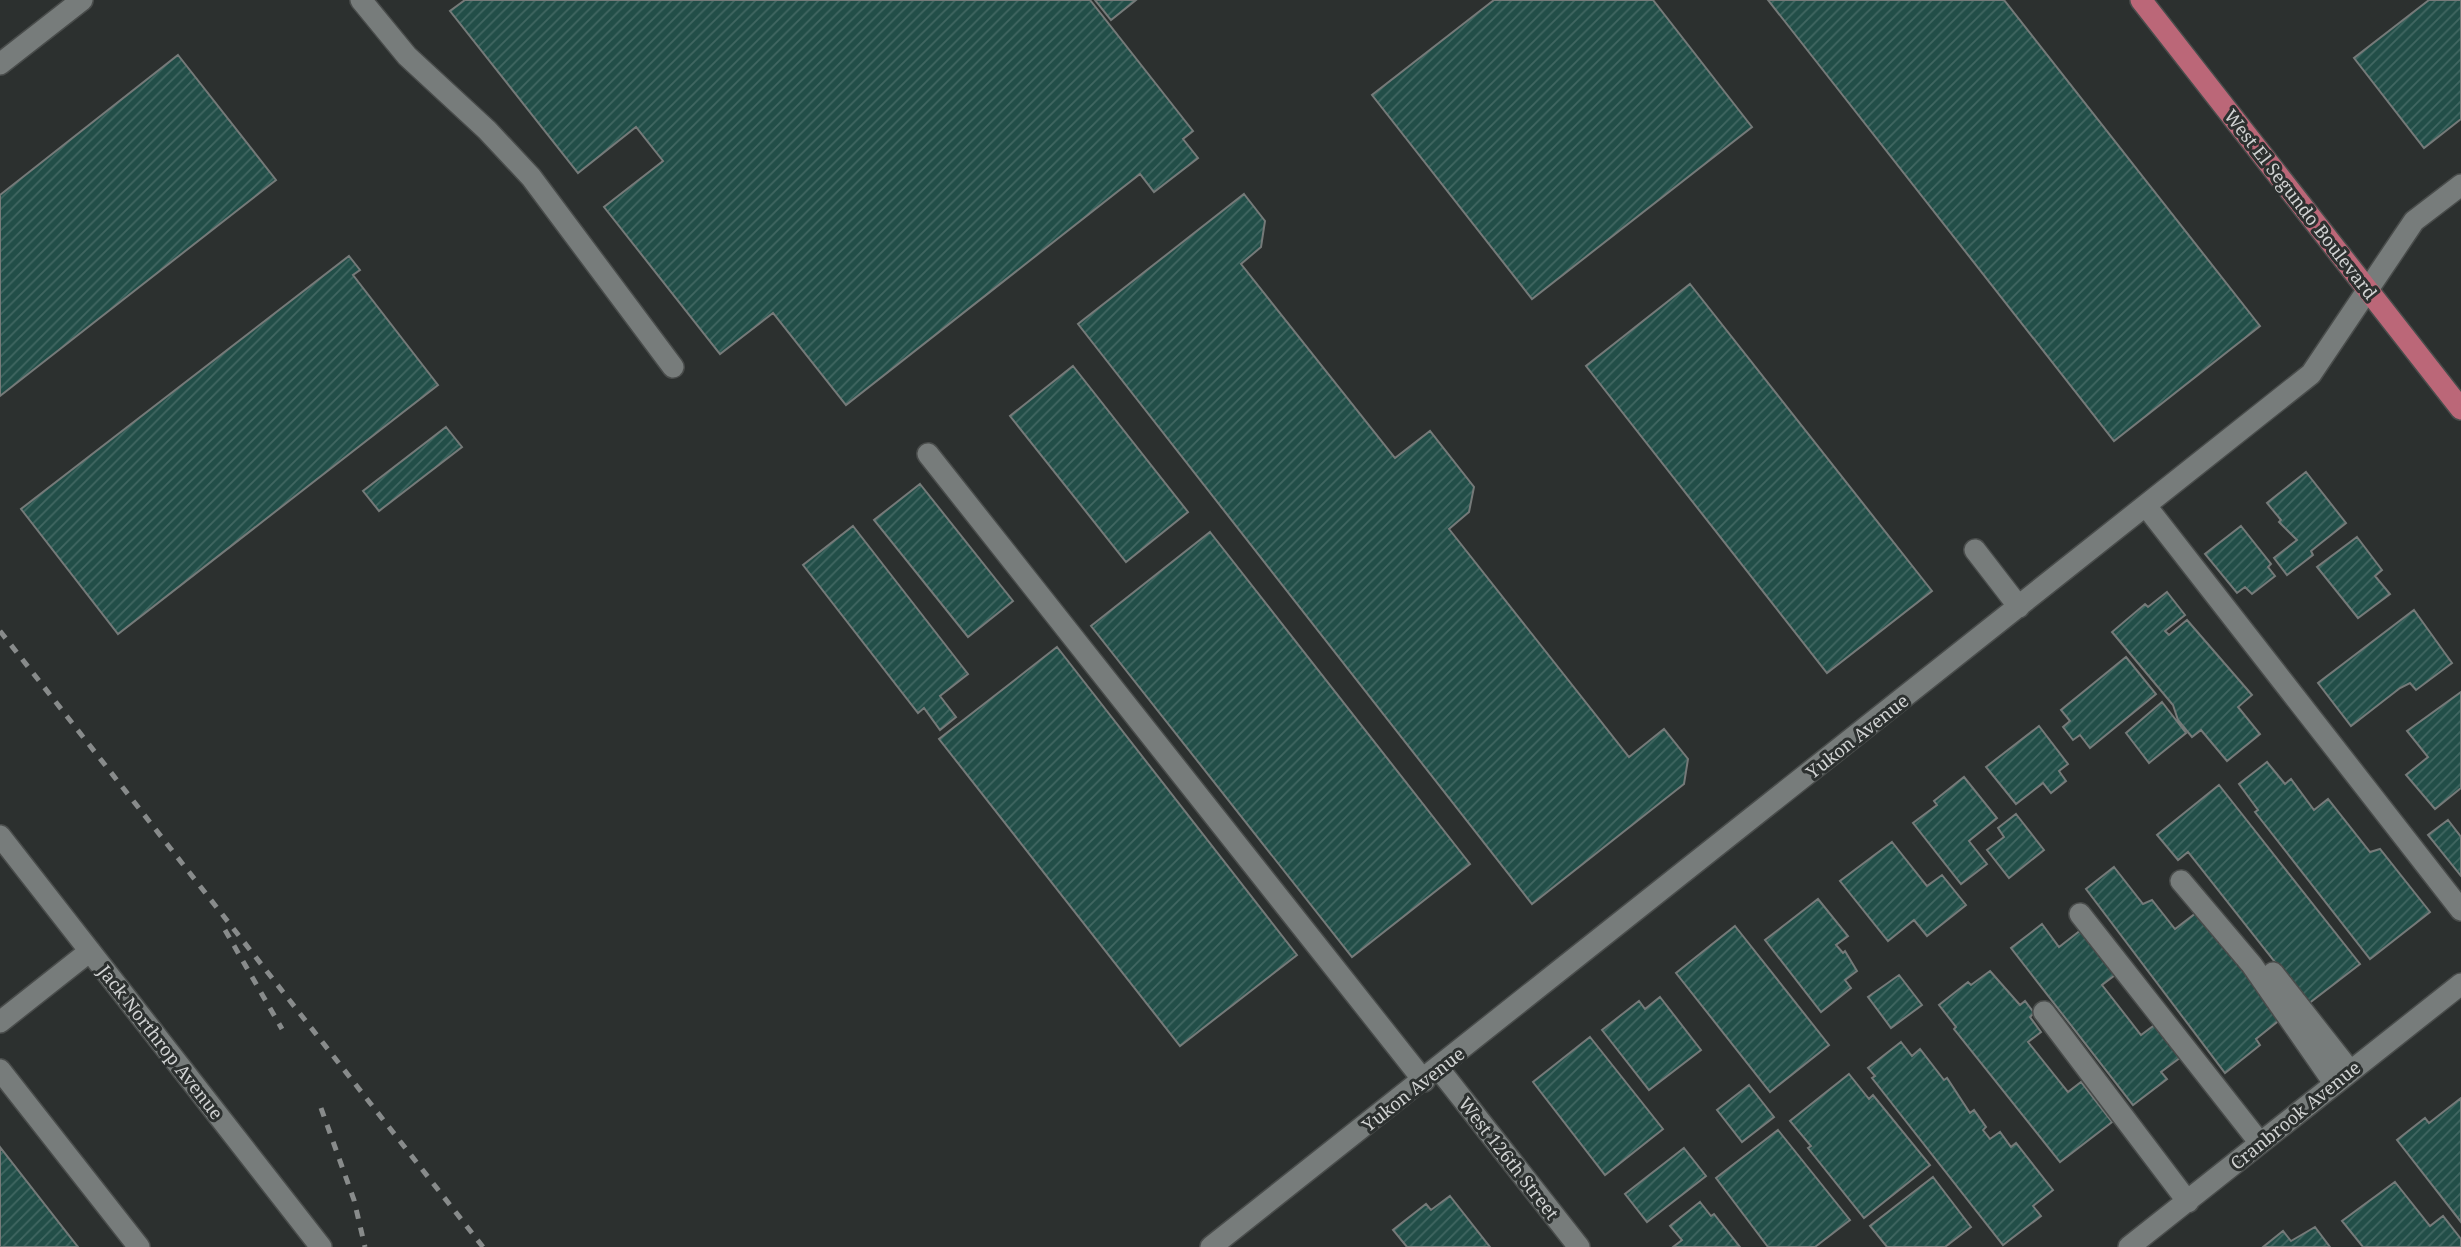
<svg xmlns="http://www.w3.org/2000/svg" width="2461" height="1247" font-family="'Noto Serif',serif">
<defs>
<pattern id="building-hatch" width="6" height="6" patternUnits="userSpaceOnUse" patternTransform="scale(1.75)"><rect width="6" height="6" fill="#224e48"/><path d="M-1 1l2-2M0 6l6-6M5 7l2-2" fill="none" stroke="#416762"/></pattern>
</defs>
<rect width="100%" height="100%" fill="#2c302f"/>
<path fill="url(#building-hatch)" stroke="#757a79" stroke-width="2" d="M 465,0 L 1090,0 L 1193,131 L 1183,139 L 1198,158 L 1154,192 L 1140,174 L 846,405 L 773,313 L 720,354 L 604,207 L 663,161 L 636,127 L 578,173 L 450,11 Z
M 1095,0 L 1136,0 L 1111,20 Z
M 1494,0 L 1653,0 L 1752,127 L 1532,299 L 1372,95 Z
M 1768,0 L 2004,0 L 2260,326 L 2114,441 Z
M 2429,0 L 2461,0 L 2461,119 L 2424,148 L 2354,58 Z
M 178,55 L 276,180 L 0,396 L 0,195 Z
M 1244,194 L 1265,221 L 1261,247 L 1241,264 L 1395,458 L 1430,431 L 1474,487 L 1469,512 L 1449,529 L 1629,757 L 1664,729 L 1688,759 L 1684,784 L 1532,904 L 1078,324 Z
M 349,256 L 360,270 L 353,275 L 438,385 L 118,634 L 21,509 Z
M 1690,284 L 1932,591 L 1827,673 L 1586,366 Z
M 1073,366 L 1188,512 L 1126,562 L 1010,416 Z
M 446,427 L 462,447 L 379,511 L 363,491 Z
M 2306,472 L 2346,523 L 2311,551 L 2313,555 L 2287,575 L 2274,558 L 2297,540 L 2279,522 L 2281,520 L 2267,503 Z
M 920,484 L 1013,601 L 968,637 L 874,520 Z
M 853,526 L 968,674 L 940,696 L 956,717 L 940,730 L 924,708 L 918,713 L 803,565 Z
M 2241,526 L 2271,564 L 2268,567 L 2275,576 L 2252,594 L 2245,587 L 2237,593 L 2205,554 Z
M 1210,532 L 1470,864 L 1352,957 L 1091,626 Z
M 2357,537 L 2382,570 L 2375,576 L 2390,594 L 2358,618 L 2317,567 Z
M 2167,592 L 2185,615 L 2165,631 L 2169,635 L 2187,620 L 2252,695 L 2238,707 L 2260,734 L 2227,761 L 2201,730 L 2192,737 L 2178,720 L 2173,705 L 2112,632 L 2145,604 L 2148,607 Z
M 2414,610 L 2452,663 L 2416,690 L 2410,683 L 2400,688 L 2351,726 L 2318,683 Z
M 1057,647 L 1297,955 L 1180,1046 L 939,739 Z
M 2126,657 L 2156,694 L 2090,748 L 2080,735 L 2073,740 L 2063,727 L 2070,721 L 2061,710 Z
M 2461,692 L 2461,788 L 2435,809 L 2406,775 L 2428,757 L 2407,731 Z
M 2162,702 L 2186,733 L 2149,763 L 2126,733 Z
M 2039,726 L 2068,764 L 2059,771 L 2066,781 L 2051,793 L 2043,783 L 2016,804 L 1986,767 Z
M 2267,762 L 2285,784 L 2291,779 L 2314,810 L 2328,799 L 2370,852 L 2380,849 L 2430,912 L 2370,959 L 2255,812 L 2258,810 L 2239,784 Z
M 1964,777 L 1997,818 L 1969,841 L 1987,864 L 1961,884 L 1913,823 L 1937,805 L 1934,801 Z
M 2219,785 L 2360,964 L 2308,1004 L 2188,852 L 2178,860 L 2157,835 Z
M 2016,814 L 2044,850 L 2009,878 L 1987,850 L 2004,837 L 1998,828 Z
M 2448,820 L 2461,837 L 2461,876 L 2428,835 Z
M 1892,842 L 1927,886 L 1942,875 L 1966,905 L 1927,936 L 1914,920 L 1888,941 L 1840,881 Z
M 2114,867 L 2143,904 L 2152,900 L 2175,929 L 2196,913 L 2201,915 L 2282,1018 L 2256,1039 L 2260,1045 L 2225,1073 L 2086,889 Z
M 1818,899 L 1848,936 L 1836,945 L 1843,953 L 1845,951 L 1857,971 L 1845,980 L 1851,988 L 1821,1012 L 1765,940 Z
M 2042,924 L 2059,947 L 2081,930 L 2115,975 L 2102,985 L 2141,1035 L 2156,1024 L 2181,1057 L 2161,1072 L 2167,1079 L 2133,1105 L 2011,948 Z
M 1735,926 L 1829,1045 L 1770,1092 L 1676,973 Z
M 1990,971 L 2020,1005 L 2025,1001 L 2034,1013 L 2030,1017 L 2041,1032 L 2028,1042 L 2068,1092 L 2081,1082 L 2112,1122 L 2060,1162 L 1954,1029 L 1956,1027 L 1939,1005 L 1968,982 L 1971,985 Z
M 1899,975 L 1922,1005 L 1891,1028 L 1868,997 Z
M 1660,997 L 1701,1050 L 1649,1090 L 1602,1030 L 1639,1001 L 1645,1009 Z
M 1590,1037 L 1663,1129 L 1605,1175 L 1533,1082 Z
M 1901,1042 L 1912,1056 L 1920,1049 L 1944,1080 L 1947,1078 L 1970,1113 L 1974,1110 L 1986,1127 L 1983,1130 L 1990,1139 L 2000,1132 L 2011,1147 L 2016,1143 L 2053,1190 L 2033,1206 L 2041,1216 L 2003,1245 L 1872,1078 L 1875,1076 L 1868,1068 Z
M 1849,1074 L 1869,1099 L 1873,1095 L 1930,1165 L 1864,1218 L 1808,1148 L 1811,1146 L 1790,1121 Z
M 1749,1085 L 1774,1117 L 1742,1142 L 1717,1110 Z
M 2461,1098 L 2461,1222 L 2397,1140 L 2425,1118 L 2429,1123 Z
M 1778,1130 L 1850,1220 L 1815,1247 L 1768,1247 L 1716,1178 Z
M 0,1147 L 78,1247 L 0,1247 Z
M 1684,1148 L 1706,1176 L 1647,1222 L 1625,1194 Z
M 1933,1177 L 1971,1227 L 1945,1247 L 1887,1247 L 1870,1226 Z
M 2395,1182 L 2430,1226 L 2443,1216 L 2461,1239 L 2461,1247 L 2363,1247 L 2342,1221 Z
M 1450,1196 L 1490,1247 L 1407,1247 L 1393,1230 L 1426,1204 L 1431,1210 Z
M 1700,1202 L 1711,1216 L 1714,1214 L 1740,1247 L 1673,1247 L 1682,1240 L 1670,1226 Z
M 2315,1227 L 2330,1247 L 2263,1247 L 2283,1231 L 2291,1241 Z"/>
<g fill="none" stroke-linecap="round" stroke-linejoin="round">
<defs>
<path id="minor" d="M 361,0 L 407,56 L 487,130 L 531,177 L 673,367
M 0,64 L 82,0
M 928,454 L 1424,1081
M 2146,506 L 2461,910
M 1975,550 L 2019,607
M 0,836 L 321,1247
M 2181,881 L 2252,965 L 2334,1083
M 2080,914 L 2260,1143
M 2273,973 L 2350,1071
M 2044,1012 L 2188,1202
M 0,1022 L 90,951
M 1439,1069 L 1579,1247
M 0,1070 L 139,1247
M 1211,1247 L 2311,374 L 2414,221 L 2461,185
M 2129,1247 L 2461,984"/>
<path id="major" d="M 2141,0 L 2461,409"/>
</defs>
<use href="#minor" stroke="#494c4b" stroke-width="24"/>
<use href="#major" stroke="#494c4b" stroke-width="24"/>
<use href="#minor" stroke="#777c7b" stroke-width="21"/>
<use href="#major" stroke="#bb6778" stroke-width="21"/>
<path stroke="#888b8b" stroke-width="5" stroke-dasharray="9 9" stroke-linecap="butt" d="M 0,631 L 483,1247
M 225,930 L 282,1029
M 321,1108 L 354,1200 L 365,1247"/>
</g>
<g text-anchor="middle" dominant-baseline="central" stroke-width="6" stroke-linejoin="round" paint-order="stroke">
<g font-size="18" fill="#d0d2d2" stroke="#2c302f">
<text transform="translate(2301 204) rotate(52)">West El Segundo Boulevard</text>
<text transform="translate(1857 736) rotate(-38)">Yukon Avenue</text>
<text transform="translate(161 1042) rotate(52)">Jack Northrop Avenue</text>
<text transform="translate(1413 1089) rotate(-38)">Yukon Avenue</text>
<text transform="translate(2295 1115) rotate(-39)">Cranbrook Avenue</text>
<text transform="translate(1509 1158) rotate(52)">West 126th Street</text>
</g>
</g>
</svg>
